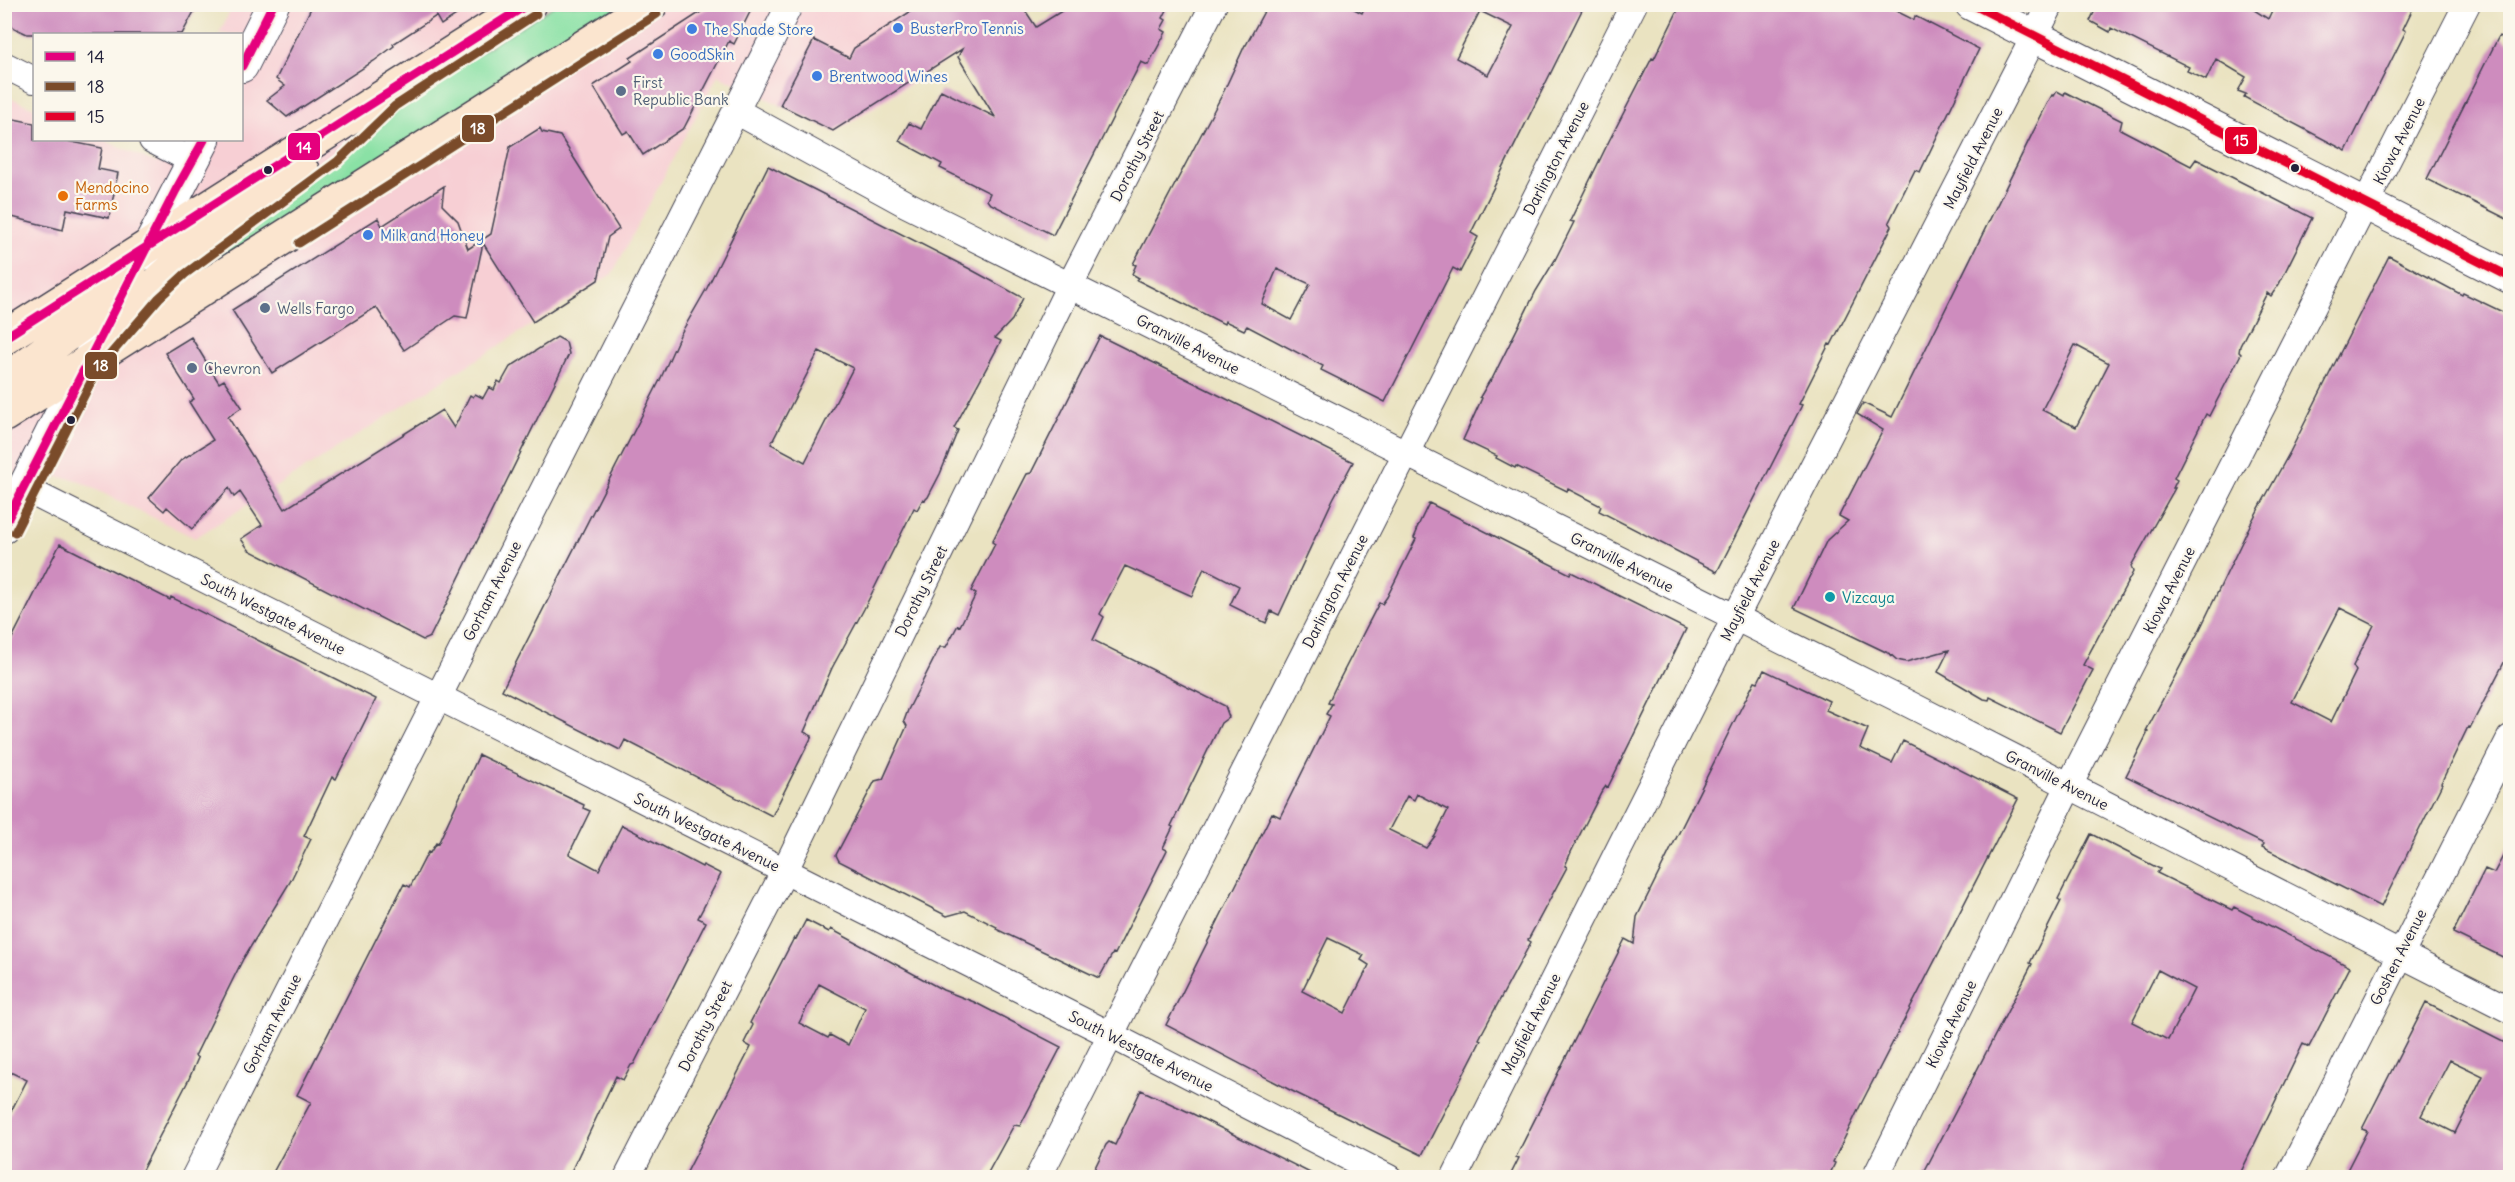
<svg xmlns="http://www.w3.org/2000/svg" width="2515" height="1182" font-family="Delius,sans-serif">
<rect width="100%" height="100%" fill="#fbf7ec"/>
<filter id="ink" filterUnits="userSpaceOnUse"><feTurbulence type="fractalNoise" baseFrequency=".0167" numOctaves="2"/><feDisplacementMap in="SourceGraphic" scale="12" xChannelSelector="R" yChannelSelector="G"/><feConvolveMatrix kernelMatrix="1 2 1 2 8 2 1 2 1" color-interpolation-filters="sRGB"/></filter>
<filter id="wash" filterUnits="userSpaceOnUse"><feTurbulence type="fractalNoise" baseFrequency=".008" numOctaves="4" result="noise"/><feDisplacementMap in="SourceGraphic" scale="24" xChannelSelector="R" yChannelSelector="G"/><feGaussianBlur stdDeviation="1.35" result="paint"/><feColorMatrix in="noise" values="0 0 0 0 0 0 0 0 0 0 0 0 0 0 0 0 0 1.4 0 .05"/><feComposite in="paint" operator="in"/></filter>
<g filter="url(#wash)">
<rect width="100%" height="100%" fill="#eae3c1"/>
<path fill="#f7cfd4" d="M 233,5 L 1033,5 L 836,132 L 718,75 L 612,274 L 195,538 L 74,479 L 5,471 L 5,95 L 34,108 L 34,140 L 103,140 L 156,163 L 167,140 L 242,140 L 242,34 L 219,34 Z"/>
<path fill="#8ae1a5" stroke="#568270" stroke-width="1.5" d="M 555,5 L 622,5 L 166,295 L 176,277 L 334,158 L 371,122 L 385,112 Z"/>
<g id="blocks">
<path fill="#ce8cbe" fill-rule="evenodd" d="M 4,4 L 198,4 L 182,34 L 27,34 L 4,23 Z
M 313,4 L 473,4 L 441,25 L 436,16 L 393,44 L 394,46 L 374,61 L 287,117 L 267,100 L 285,86 L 276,79 Z
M 713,4 L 754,4 L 734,44 L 729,41 L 684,128 L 643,155 L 628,131 L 623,134 L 593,86 L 632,61 L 630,58 Z
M 922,4 L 1021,4 L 1036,27 L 1073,4 L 1170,4 L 1163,18 L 1166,20 L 1161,29 L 1166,32 L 1148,65 L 1141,62 L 1053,235 L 989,203 L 987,200 L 990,193 L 940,168 L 942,164 L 899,141 L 909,123 L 921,129 L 941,90 L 995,117 L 958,57 L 962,49 L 833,131 L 780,105 L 814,40 L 849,58 L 854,48 Z
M 1268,4 L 1344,4 L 1362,13 L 1366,4 L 1585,4 L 1471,233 L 1478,237 L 1460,272 L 1453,268 L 1385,402 L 1321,370 L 1323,366 L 1247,326 L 1244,330 L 1225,321 L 1224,324 L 1137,280 L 1139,278 L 1132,274 L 1136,265 L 1133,264 L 1223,93 L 1245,45 L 1246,45 ZM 1480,11 L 1513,27 L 1488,75 L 1456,58 ZM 1277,269 L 1310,284 L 1291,320 L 1262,304 Z
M 1681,4 L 1882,4 L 1914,20 L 1915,16 L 1979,49 L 1920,172 L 1915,170 L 1889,222 L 1892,226 L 1831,345 L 1829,344 L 1799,404 L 1802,405 L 1717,572 L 1599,511 L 1601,506 L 1568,489 L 1567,491 L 1516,466 L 1515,468 L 1496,458 L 1497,456 L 1463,440 L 1482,398 L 1480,397 L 1490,380 L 1491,381 L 1536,291 L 1555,260 L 1574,222 L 1570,221 L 1609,141 L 1652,58 L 1654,59 Z
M 2098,4 L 2245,4 L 2268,19 L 2275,4 L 2415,4 L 2403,29 L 2406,31 L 2346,151 L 2244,97 L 2246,94 L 2238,91 L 2246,77 L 2216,59 L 2206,80 L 2187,71 L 2189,67 L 2111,28 L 2110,32 L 2090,21 Z
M 2499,36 L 2511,44 L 2511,131 L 2504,143 L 2511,146 L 2511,221 L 2427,179 Z
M 2057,91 L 2064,95 L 2065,92 L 2122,121 L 2120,129 L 2191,166 L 2196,159 L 2312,218 L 2279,284 L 2271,296 L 2267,293 L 2240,346 L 2239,352 L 2241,354 L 2209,416 L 2206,414 L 2174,478 L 2177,480 L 2173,488 L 2175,488 L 2131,566 L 2133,572 L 2083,665 L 2093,670 L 2060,732 L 1990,697 L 1989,700 L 1984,699 L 1938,672 L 1949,650 L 1906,662 L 1897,660 L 1890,654 L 1794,608 L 1827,540 L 1848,521 L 1839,516 L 1883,430 L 1857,414 L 1863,403 L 1892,417 L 2043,112 L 2052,95 L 2054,96 ZM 2075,345 L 2109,363 L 2076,427 L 2042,410 Z
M 4,117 L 34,123 L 34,140 L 62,140 L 102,148 L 98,169 L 118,173 L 109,218 L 67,209 L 63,230 L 4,215 Z
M 540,128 L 542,132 L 560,136 L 619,229 L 608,237 L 598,280 L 533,322 L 483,243 L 467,318 L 455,316 L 404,350 L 376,307 L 272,373 L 232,310 L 378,218 L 382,226 L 444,186 L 442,205 L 458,221 L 468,249 L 491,234 L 510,147 Z
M 768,166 L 968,268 L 1023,298 L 1012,320 L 995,338 L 1001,341 L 954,428 L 958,430 L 940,474 L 928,497 L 925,500 L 923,499 L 917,510 L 914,508 L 864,609 L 832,668 L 804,732 L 812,736 L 772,816 L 625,740 L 620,750 L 502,690 L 660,380 L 680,335 L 707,288 ZM 819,351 L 853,368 L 805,462 L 771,444 Z
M 2389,256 L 2462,295 L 2463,293 L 2511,316 L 2511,649 L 2470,728 L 2468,727 L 2441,783 L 2442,784 L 2381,907 L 2262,847 L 2264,844 L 2126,776 L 2148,732 L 2146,731 L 2200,629 L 2252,521 L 2290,452 ZM 2340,608 L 2374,625 L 2353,666 L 2356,671 L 2331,722 L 2292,702 Z
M 1100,336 L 1353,462 L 1333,499 L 1279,615 L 1271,611 L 1266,623 L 1230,605 L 1239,586 L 1204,568 L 1192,596 L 1125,566 L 1100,614 L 1104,617 L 1093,640 L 1225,706 L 1229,717 L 1221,723 L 1171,826 L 1173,827 L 1163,848 L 1167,850 L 1115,954 L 1113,953 L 1099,978 L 996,929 L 997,927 L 965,911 L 947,916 L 839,861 L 836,855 L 875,781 L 883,779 L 907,726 L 904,721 L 908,710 L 940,647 L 946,647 L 958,625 L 960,626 L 976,594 L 971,591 L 995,544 L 992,542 L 1027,474 L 1031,473 Z
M 191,337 L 219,383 L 224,380 L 242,407 L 228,417 L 285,509 L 442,410 L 454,428 L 470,395 L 473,397 L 475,394 L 483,398 L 489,387 L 494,390 L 498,381 L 501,383 L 510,367 L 557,337 L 566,342 L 569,354 L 430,637 L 423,640 L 249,550 L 241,539 L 262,525 L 240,492 L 234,497 L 229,488 L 192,529 L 167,507 L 164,511 L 149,498 L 181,460 L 213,440 L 189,402 L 194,399 L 165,353 Z
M 1429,503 L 1570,574 L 1571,572 L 1686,629 L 1608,787 L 1606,786 L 1601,793 L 1571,852 L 1565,866 L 1567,867 L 1528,940 L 1531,942 L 1482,1033 L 1479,1039 L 1481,1040 L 1422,1155 L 1290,1090 L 1166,1025 L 1272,813 L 1280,817 L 1330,716 L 1326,714 L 1332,704 L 1328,703 L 1335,688 L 1379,603 L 1382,604 L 1387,597 L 1416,539 L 1414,538 L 1417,531 L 1416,530 ZM 1417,794 L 1448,810 L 1435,836 L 1426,848 L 1389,830 L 1407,796 L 1414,800 ZM 1328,938 L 1364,955 L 1361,960 L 1369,965 L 1345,1013 L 1302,991 Z
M 60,544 L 170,600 L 171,597 L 376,699 L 336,779 L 332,777 L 304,836 L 311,839 L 290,882 L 243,959 L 195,1056 L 198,1058 L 188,1081 L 138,1178 L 12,1178 L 4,1173 L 4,1125 L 27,1080 L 4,1069 L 4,654 Z
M 1764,670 L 1829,701 L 1826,710 L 1868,729 L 1860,748 L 1892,763 L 1903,741 L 2018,799 L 1860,1106 L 1833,1162 L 1835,1163 L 1828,1178 L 1509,1178 L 1519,1158 L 1516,1157 L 1625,939 L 1634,944 L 1637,917 L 1737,716 L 1755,681 L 1758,682 Z
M 479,755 L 584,805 L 583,808 L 590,811 L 569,854 L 599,870 L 622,825 L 702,867 L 703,865 L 721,874 L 698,918 L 706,922 L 634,1064 L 631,1065 L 623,1080 L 616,1076 L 568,1178 L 270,1178 L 311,1102 L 297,1095 L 404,884 L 410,887 L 428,852 L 430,853 L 436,843 L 438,844 Z
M 2091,834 L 2160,869 L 2157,873 L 2232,910 L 2234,907 L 2350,967 L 2309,1047 L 2303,1044 L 2238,1178 L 1921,1178 L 2032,964 L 2030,963 L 2061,901 L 2058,899 ZM 2158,970 L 2194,989 L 2168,1040 L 2132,1022 Z
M 2511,841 L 2511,961 L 2453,933 L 2485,869 L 2494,873 Z
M 806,920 L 829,932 L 831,929 L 943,990 L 974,1002 L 1061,1047 L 1020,1126 L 1014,1125 L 985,1178 L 684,1178 L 751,1047 L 744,1043 L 753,1025 L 750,1023 L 794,938 L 796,939 ZM 819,984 L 865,1008 L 848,1045 L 830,1035 L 828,1038 L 799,1023 Z
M 2426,1003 L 2511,1046 L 2511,1178 L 2356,1178 L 2346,1172 L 2367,1131 L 2362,1129 ZM 2450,1060 L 2483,1076 L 2455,1133 L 2421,1116 Z
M 1141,1090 L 1193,1114 L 1320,1178 L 1090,1178 L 1106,1145 L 1109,1142 L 1115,1145 Z"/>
</g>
</g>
<g filter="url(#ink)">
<use href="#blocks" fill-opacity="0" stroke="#403f4f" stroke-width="1.5"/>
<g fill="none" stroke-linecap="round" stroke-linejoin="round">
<defs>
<path id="minor" d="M 4,65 L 34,80
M 736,111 L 906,204 L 1905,702 L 2510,1010
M 152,140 L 193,161
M 25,489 L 1109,1034 L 1389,1178
M 194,1178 L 790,4
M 627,1178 L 785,870 L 1070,285 L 1214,4
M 1038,1178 L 1634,4
M 1454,1178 L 1735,618 L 2051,4
M 1875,1178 L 2069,786 L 2467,4
M 2288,1178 L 2510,738"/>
<path id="tertiary" d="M 1971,4 L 2510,277
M 242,66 L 273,4
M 145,254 L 204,140
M 4,527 L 93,351"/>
<path id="secondary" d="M 110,336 L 150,290 L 177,265 L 303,172
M 4,338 L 529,4
M 4,381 L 94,315 L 130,270
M 4,415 L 651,4"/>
</defs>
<use href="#minor" stroke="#403f4f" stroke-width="28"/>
<use href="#tertiary" stroke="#403f4f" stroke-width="34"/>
<use href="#secondary" stroke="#403f4f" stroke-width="36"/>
<use href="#minor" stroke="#fff" stroke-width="26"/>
<use href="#tertiary" stroke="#fff" stroke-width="32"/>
<use href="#secondary" stroke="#fbe5cf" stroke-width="33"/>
<defs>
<path id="bus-1" d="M 242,66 L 273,4
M 4,338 L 528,4
M 4,526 L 176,190 L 204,140"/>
<path id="bus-2" d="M 299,243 L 657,14
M 15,532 L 97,370 L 159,298 L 185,274 L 338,161 L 395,106 L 536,14"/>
<path id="bus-3" d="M 1972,4 L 2510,277"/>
</defs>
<use href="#bus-1" stroke="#fbf7ec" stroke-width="14"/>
<use href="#bus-2" stroke="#fbf7ec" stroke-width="14"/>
<use href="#bus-3" stroke="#fbf7ec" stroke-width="14"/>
<use href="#bus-1" stroke="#e5007d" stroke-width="9"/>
<use href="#bus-2" stroke="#7a4b2a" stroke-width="9"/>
<use href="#bus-3" stroke="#e4002b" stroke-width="9"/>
</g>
</g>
<g fill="#3f7fe0" stroke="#fbf7ec" stroke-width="2">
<circle cx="898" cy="28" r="6"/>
<circle cx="692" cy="29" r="6"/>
<circle cx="658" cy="54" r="6"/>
<circle cx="817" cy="76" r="6"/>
<circle cx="368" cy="235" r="6"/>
</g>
<g fill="#5c6f8a" stroke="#fbf7ec" stroke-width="2">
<circle cx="621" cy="91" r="6"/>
<circle cx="265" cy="308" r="6"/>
<circle cx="192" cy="368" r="6"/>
</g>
<g fill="#22223b" stroke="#fbf7ec" stroke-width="2">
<circle cx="2295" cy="168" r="5"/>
<circle cx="268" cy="170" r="5"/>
<circle cx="71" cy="420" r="5"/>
</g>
<circle fill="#e8710a" stroke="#fbf7ec" stroke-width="2" cx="63" cy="196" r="6"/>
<circle fill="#0f9aa8" stroke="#fbf7ec" stroke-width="2" cx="1830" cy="597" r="6"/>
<g text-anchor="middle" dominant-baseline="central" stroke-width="4.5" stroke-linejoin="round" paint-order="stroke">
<g font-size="15" fill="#366cbe" stroke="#fbf7ec" text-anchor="start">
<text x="910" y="28">BusterPro Tennis</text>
<text x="704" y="29">The Shade Store</text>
<text x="670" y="54">GoodSkin</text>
<text x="829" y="76">Brentwood Wines</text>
<text x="380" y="235">Milk and Honey</text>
</g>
<g font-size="15" fill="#4e5e75" stroke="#fbf7ec" text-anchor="start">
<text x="633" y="82">First<tspan x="633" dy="17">Republic Bank</tspan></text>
<text x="277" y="308">Wells Fargo</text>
<text x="204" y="368">Chevron</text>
</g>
<g font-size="15" fill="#22223b" stroke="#fbf7ec">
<text transform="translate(2399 141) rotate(-63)">Kiowa Avenue</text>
<text transform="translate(1137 156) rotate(-63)">Dorothy Street</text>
<text transform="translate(1556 158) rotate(-63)">Darlington Avenue</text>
<text transform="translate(1973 158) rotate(-63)">Mayfield Avenue</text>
<text transform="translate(1188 344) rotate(27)">Granville Avenue</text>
<text transform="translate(1622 562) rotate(27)">Granville Avenue</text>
<text transform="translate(1750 590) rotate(-63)">Mayfield Avenue</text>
<text transform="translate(2169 590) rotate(-63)">Kiowa Avenue</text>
<text transform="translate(492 591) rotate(-63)">Gorham Avenue</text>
<text transform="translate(921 591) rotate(-64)">Dorothy Street</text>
<text transform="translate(1335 591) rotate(-63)">Darlington Avenue</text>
<text transform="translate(273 614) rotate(27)">South Westgate Avenue</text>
<text transform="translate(2057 780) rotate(27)">Granville Avenue</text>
<text transform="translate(707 832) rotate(26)">South Westgate Avenue</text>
<text transform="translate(2398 957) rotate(-63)">Goshen Avenue</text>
<text transform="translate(272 1024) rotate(-63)">Gorham Avenue</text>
<text transform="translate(1531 1024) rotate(-63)">Mayfield Avenue</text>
<text transform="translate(1951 1024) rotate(-64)">Kiowa Avenue</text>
<text transform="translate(705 1026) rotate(-63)">Dorothy Street</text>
<text transform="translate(1141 1051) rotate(27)">South Westgate Avenue</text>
</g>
<g font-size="15" fill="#c56008" stroke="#fbf7ec" text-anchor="start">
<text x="75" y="187">Mendocino<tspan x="75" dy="17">Farms</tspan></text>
</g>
<g font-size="15" fill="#0d838f" stroke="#fbf7ec" text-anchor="start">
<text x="1842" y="597">Vizcaya</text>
</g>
</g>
<g stroke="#fbf7ec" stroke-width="2">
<rect x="461" y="114" width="34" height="29" rx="6" fill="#7a4b2a"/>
<rect x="2224" y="126" width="34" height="29" rx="6" fill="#e4002b"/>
<rect x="287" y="132" width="34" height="29" rx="6" fill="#e5007d"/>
<rect x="84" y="351" width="34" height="29" rx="6" fill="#7a4b2a"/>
</g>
<g font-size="16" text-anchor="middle" font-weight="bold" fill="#fff">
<text x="478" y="134">18</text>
<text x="2241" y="146">15</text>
<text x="304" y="153">14</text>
<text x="101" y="371">18</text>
</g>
<rect width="2515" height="1182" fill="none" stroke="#fbf7ec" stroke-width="24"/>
<rect x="33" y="33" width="210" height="108" fill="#fbf7ec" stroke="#a4a2a5" stroke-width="1.5"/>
<rect x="45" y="52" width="30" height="9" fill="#e5007d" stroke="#a4a2a5" stroke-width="1.5"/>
<text x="87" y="63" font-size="18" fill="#22223b">14</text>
<rect x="45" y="82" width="30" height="9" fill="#7a4b2a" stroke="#a4a2a5" stroke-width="1.5"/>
<text x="87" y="93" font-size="18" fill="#22223b">18</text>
<rect x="45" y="112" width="30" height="9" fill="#e4002b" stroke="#a4a2a5" stroke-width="1.5"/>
<text x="87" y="123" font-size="18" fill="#22223b">15</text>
</svg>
